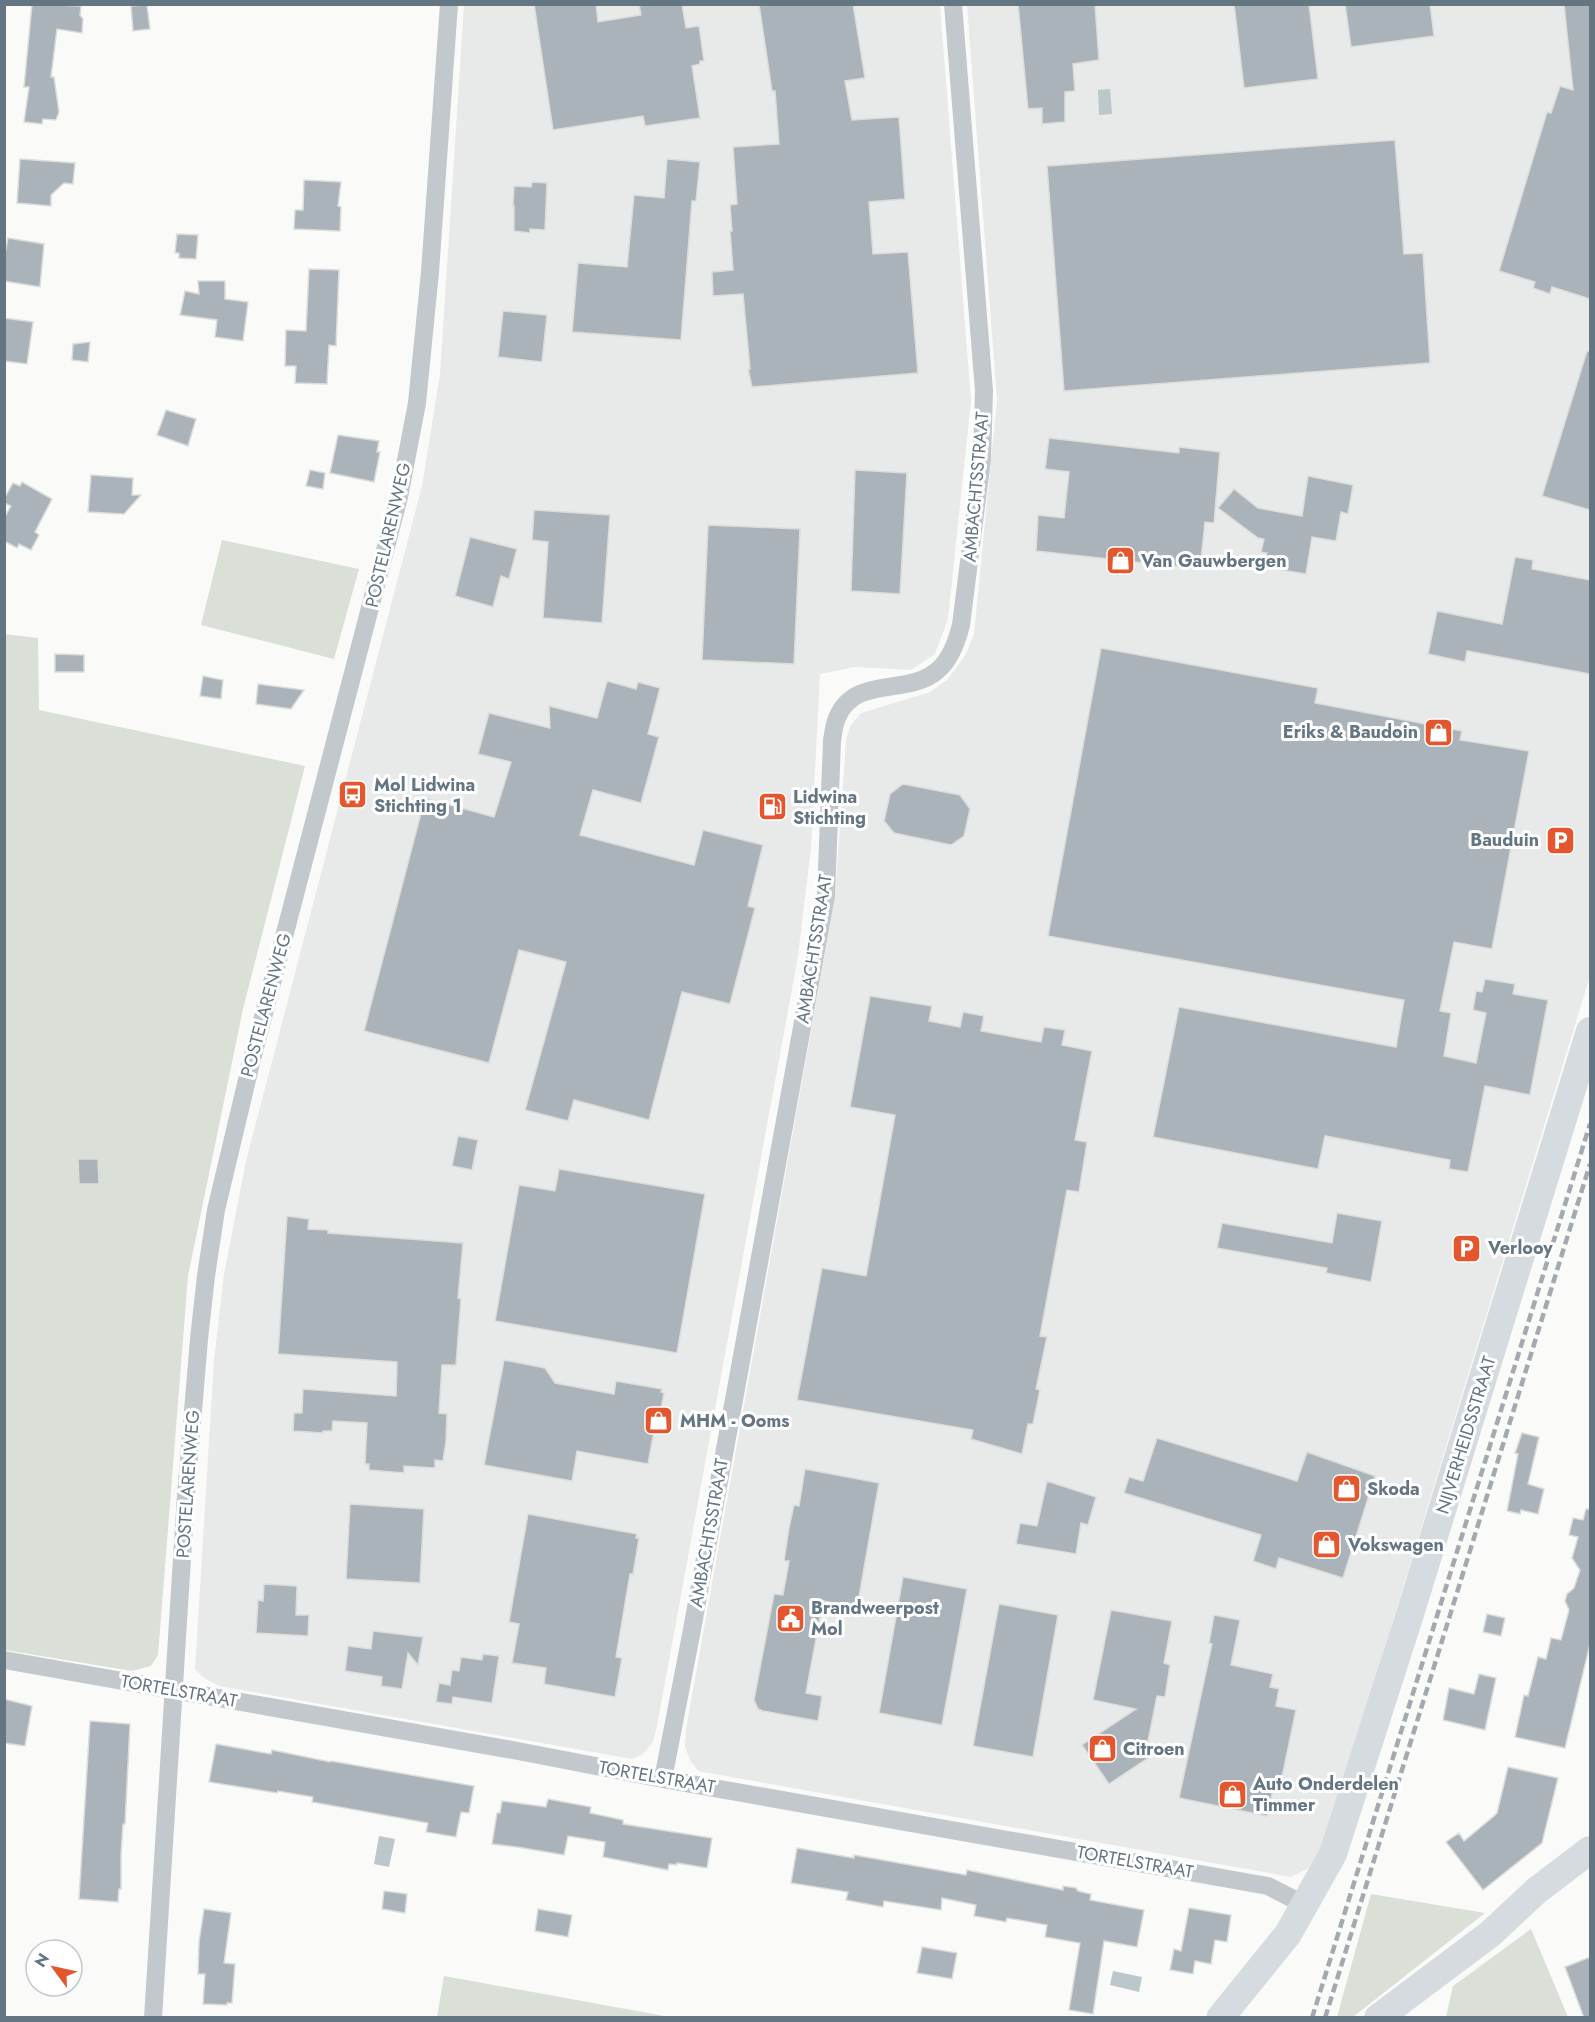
<svg xmlns="http://www.w3.org/2000/svg" width="1595" height="2022" font-family="Jost,sans-serif">
<rect width="100%" height="100%" fill="#fafaf8"/>
<path fill="#e8e9e9" d="M 464,5 L 940,5 L 971,401 L 948,619 L 935,654 L 911,670 L 855,667 L 820,674 L 811,848 L 798,956 L 657,1726 L 653,1742 L 643,1754 L 632,1759 L 219,1686 L 204,1678 L 195,1670 L 214,1360 L 224,1274 L 246,1161 L 422,486 L 440,374 Z
M 967,5 L 1590,5 L 1590,976 L 1323,1849 L 1311,1867 L 1291,1877 L 698,1771 L 690,1760 L 685,1747 L 686,1729 L 835,897 L 846,741 L 850,726 L 861,713 L 930,692 L 948,679 L 966,654 L 974,634 L 997,400 Z"/>
<path fill="#dadfd7" d="M 222,540 L 359,569 L 334,659 L 201,625 Z
M 4,634 L 38,638 L 39,710 L 305,766 L 243,1009 L 188,1276 L 158,1655 L 151,1666 L 132,1671 L 5,1650 Z
M 1371,1894 L 1485,1913 L 1353,2017 L 1337,2017 Z
M 1531,1929 L 1568,2017 L 1446,2017 L 1453,1986 Z
M 444,1976 L 659,2015 L 670,2017 L 437,2017 Z"/>
<path fill="#bbc7cb" d="M 1110,89 L 1112,114 L 1099,115 L 1098,90 Z
M 379,1836 L 395,1839 L 389,1867 L 374,1864 Z
M 1113,1971 L 1142,1977 L 1139,1992 L 1110,1985 Z"/>
<path fill="#aab3b9" stroke="#dcdcda" stroke-width="1.5" d="M 32,4 L 81,6 L 80,15 L 83,19 L 82,33 L 57,29 L 51,77 L 54,77 L 59,112 L 56,120 L 43,119 L 42,124 L 24,122 L 29,87 L 24,87 Z
M 534,4 L 596,4 L 598,22 L 641,15 L 639,4 L 682,4 L 686,28 L 699,26 L 704,61 L 700,61 L 700,64 L 692,66 L 700,118 L 645,126 L 643,116 L 553,130 Z
M 759,4 L 853,4 L 865,78 L 845,81 L 852,120 L 899,117 L 905,199 L 869,202 L 873,254 L 908,252 L 918,373 L 752,387 L 748,369 L 750,369 L 743,294 L 713,296 L 712,272 L 733,270 L 730,231 L 732,231 L 730,205 L 737,204 L 733,147 L 779,144 L 775,91 L 772,91 Z
M 1018,4 L 1095,4 L 1099,60 L 1073,64 L 1075,91 L 1065,92 L 1065,122 L 1042,124 L 1042,108 L 1028,109 Z
M 1234,4 L 1309,4 L 1318,79 L 1244,88 Z
M 1345,4 L 1430,4 L 1434,36 L 1351,47 Z
M 1564,4 L 1590,4 L 1590,299 L 1552,287 L 1550,294 L 1533,288 L 1535,282 L 1499,271 L 1547,112 L 1551,113 L 1560,86 L 1573,90 Z
M 147,5 L 150,29 L 133,31 L 131,6 Z
M 1395,140 L 1404,254 L 1423,253 L 1430,363 L 1064,391 L 1047,166 Z
M 20,159 L 75,163 L 73,184 L 64,183 L 51,195 L 51,206 L 17,203 Z
M 667,159 L 700,162 L 696,201 L 692,201 L 681,340 L 572,332 L 578,263 L 627,267 L 634,195 L 664,198 Z
M 304,180 L 341,182 L 338,206 L 341,207 L 340,231 L 294,229 L 295,210 L 303,210 Z
M 532,182 L 547,183 L 545,230 L 530,229 L 530,233 L 514,231 L 514,206 L 513,206 L 514,186 L 531,187 Z
M 177,234 L 198,235 L 196,259 L 179,258 L 179,253 L 175,253 Z
M 8,238 L 44,244 L 40,287 L 4,281 L 4,259 Z
M 309,269 L 339,270 L 336,346 L 329,345 L 327,384 L 295,383 L 296,366 L 285,366 L 286,330 L 306,331 Z
M 198,281 L 225,281 L 225,299 L 248,302 L 243,341 L 215,337 L 217,320 L 180,315 L 185,291 L 199,294 Z
M 503,311 L 547,315 L 542,362 L 498,357 Z
M 4,318 L 33,322 L 27,364 L 4,361 Z
M 90,342 L 88,362 L 72,360 L 73,344 Z
M 1587,351 L 1590,352 L 1590,510 L 1542,496 Z
M 166,410 L 196,419 L 188,446 L 157,435 Z
M 338,435 L 379,441 L 377,452 L 380,452 L 374,482 L 330,473 Z
M 1049,438 L 1179,453 L 1179,447 L 1220,452 L 1214,523 L 1205,522 L 1200,569 L 1036,551 L 1038,515 L 1064,518 L 1069,472 L 1045,469 Z
M 310,470 L 325,473 L 323,489 L 306,486 Z
M 855,470 L 907,473 L 900,594 L 851,591 Z
M 91,475 L 133,478 L 132,495 L 141,495 L 124,514 L 88,512 Z
M 1308,476 L 1353,485 L 1348,514 L 1341,512 L 1336,541 L 1312,537 L 1306,574 L 1264,567 L 1267,553 L 1261,552 L 1264,539 L 1258,538 L 1218,508 L 1234,489 L 1258,508 L 1302,516 Z
M 22,482 L 52,499 L 35,532 L 39,535 L 31,550 L 19,544 L 17,548 L 4,541 L 4,518 L 11,506 L 4,503 L 4,499 L 13,483 L 20,486 Z
M 534,510 L 610,515 L 602,623 L 543,618 L 548,542 L 532,540 Z
M 708,525 L 800,529 L 794,664 L 702,660 Z
M 470,537 L 517,549 L 509,579 L 501,576 L 493,607 L 455,596 Z
M 1515,557 L 1533,560 L 1532,569 L 1590,580 L 1590,674 L 1467,651 L 1465,662 L 1428,654 L 1437,611 L 1502,624 Z
M 1101,648 L 1318,688 L 1315,703 L 1462,731 L 1460,740 L 1529,751 L 1492,949 L 1454,942 L 1440,1011 L 1451,1013 L 1444,1056 L 1476,1063 L 1486,1013 L 1473,1010 L 1476,991 L 1482,992 L 1485,979 L 1515,984 L 1513,994 L 1548,1000 L 1530,1095 L 1485,1086 L 1468,1172 L 1449,1169 L 1450,1160 L 1325,1136 L 1318,1169 L 1153,1137 L 1179,1007 L 1396,1047 L 1404,1000 L 1048,936 Z
M 55,654 L 84,655 L 84,672 L 55,672 Z
M 203,676 L 223,680 L 221,699 L 200,696 Z
M 607,681 L 636,689 L 638,682 L 660,688 L 648,734 L 659,737 L 641,803 L 593,790 L 580,835 L 694,865 L 703,830 L 763,845 L 748,906 L 755,908 L 730,1004 L 682,992 L 649,1120 L 574,1100 L 568,1121 L 525,1110 L 566,962 L 519,950 L 489,1063 L 364,1031 L 425,798 L 494,817 L 511,762 L 478,754 L 489,713 L 550,728 L 549,706 L 597,718 Z
M 258,684 L 304,690 L 291,709 L 256,704 Z
M 903,784 L 960,795 L 970,809 L 964,836 L 951,845 L 894,833 L 884,821 L 890,794 Z
M 870,996 L 932,1006 L 929,1021 L 960,1027 L 963,1012 L 984,1016 L 981,1031 L 1041,1042 L 1044,1027 L 1065,1030 L 1062,1045 L 1092,1051 L 1075,1140 L 1087,1142 L 1079,1192 L 1067,1190 L 1040,1336 L 1047,1337 L 1036,1389 L 1040,1390 L 1033,1424 L 1028,1424 L 1022,1454 L 971,1439 L 973,1430 L 797,1400 L 822,1268 L 866,1276 L 879,1205 L 895,1115 L 850,1107 Z
M 458,1136 L 478,1140 L 472,1170 L 452,1166 Z
M 78,1159 L 98,1159 L 99,1184 L 79,1184 Z
M 559,1169 L 705,1194 L 677,1353 L 495,1321 L 519,1185 L 555,1191 Z
M 1337,1213 L 1382,1221 L 1371,1282 L 1326,1273 L 1327,1268 L 1217,1248 L 1222,1223 L 1332,1243 Z
M 287,1216 L 309,1219 L 308,1229 L 328,1230 L 328,1233 L 463,1243 L 458,1298 L 461,1299 L 456,1365 L 442,1365 L 439,1413 L 447,1414 L 446,1441 L 443,1461 L 435,1460 L 435,1468 L 404,1466 L 404,1473 L 369,1470 L 369,1464 L 365,1464 L 367,1423 L 333,1421 L 332,1431 L 323,1431 L 323,1433 L 293,1431 L 294,1413 L 302,1413 L 303,1389 L 396,1396 L 397,1362 L 278,1354 Z
M 504,1360 L 545,1368 L 555,1383 L 614,1394 L 616,1381 L 662,1389 L 661,1392 L 664,1393 L 659,1421 L 656,1420 L 648,1464 L 577,1451 L 572,1481 L 484,1465 Z
M 1522,1433 L 1539,1437 L 1528,1484 L 1544,1489 L 1538,1514 L 1521,1510 L 1520,1514 L 1507,1511 L 1518,1454 L 1515,1453 Z
M 1157,1438 L 1297,1481 L 1307,1452 L 1375,1476 L 1343,1578 L 1279,1558 L 1276,1569 L 1253,1561 L 1261,1535 L 1124,1493 L 1129,1477 L 1143,1481 Z
M 805,1469 L 879,1483 L 857,1608 L 823,1601 L 806,1693 L 822,1696 L 818,1721 L 763,1711 L 758,1709 L 754,1700 L 774,1594 L 783,1595 L 789,1561 L 784,1561 L 789,1528 L 794,1505 L 799,1506 Z
M 1047,1481 L 1096,1497 L 1088,1525 L 1081,1523 L 1076,1554 L 1016,1544 L 1020,1523 L 1037,1526 Z
M 350,1504 L 424,1509 L 420,1583 L 346,1579 Z
M 1586,1509 L 1590,1509 L 1590,1644 L 1565,1748 L 1515,1737 L 1524,1695 L 1528,1696 L 1538,1657 L 1546,1659 L 1551,1638 L 1561,1640 L 1569,1610 L 1565,1601 L 1567,1594 L 1574,1588 L 1580,1570 L 1572,1558 L 1578,1537 L 1569,1535 L 1573,1518 L 1583,1520 Z
M 528,1514 L 637,1534 L 636,1538 L 639,1538 L 633,1574 L 630,1574 L 616,1657 L 622,1658 L 615,1697 L 544,1684 L 546,1668 L 512,1663 L 519,1624 L 509,1622 Z
M 903,1577 L 967,1589 L 942,1725 L 879,1713 Z
M 264,1584 L 297,1586 L 296,1615 L 309,1615 L 308,1636 L 256,1633 L 258,1600 L 263,1601 Z
M 999,1604 L 1058,1615 L 1033,1757 L 973,1746 Z
M 1111,1610 L 1172,1621 L 1164,1663 L 1170,1665 L 1165,1697 L 1157,1696 L 1148,1741 L 1141,1746 L 1148,1758 L 1109,1784 L 1082,1745 L 1136,1709 L 1093,1700 Z
M 1487,1614 L 1505,1618 L 1501,1636 L 1483,1632 Z
M 1214,1615 L 1240,1620 L 1231,1665 L 1273,1674 L 1270,1687 L 1279,1689 L 1276,1706 L 1296,1710 L 1282,1777 L 1276,1776 L 1267,1816 L 1179,1798 L 1212,1644 L 1209,1643 Z
M 373,1631 L 423,1637 L 418,1665 L 408,1653 L 402,1689 L 381,1686 L 382,1677 L 345,1671 L 348,1646 L 371,1649 Z
M 483,1654 L 499,1656 L 492,1703 L 453,1697 L 452,1704 L 436,1702 L 439,1683 L 450,1685 L 452,1670 L 459,1671 L 461,1657 L 482,1660 Z
M 1479,1674 L 1496,1678 L 1485,1730 L 1443,1720 L 1449,1688 L 1474,1694 Z
M 4,1699 L 32,1706 L 25,1746 L 4,1743 Z
M 90,1721 L 130,1724 L 125,1824 L 123,1824 L 121,1856 L 121,1889 L 119,1889 L 118,1902 L 79,1899 Z
M 216,1744 L 271,1754 L 272,1750 L 330,1762 L 331,1761 L 474,1786 L 469,1813 L 461,1812 L 456,1837 L 426,1832 L 428,1823 L 312,1802 L 313,1797 L 278,1791 L 277,1793 L 209,1782 Z
M 1508,1767 L 1558,1778 L 1542,1843 L 1483,1890 L 1446,1842 L 1459,1833 L 1464,1841 L 1494,1816 L 1497,1813 Z
M 548,1799 L 591,1807 L 590,1813 L 623,1820 L 623,1824 L 712,1838 L 707,1868 L 677,1863 L 677,1865 L 669,1864 L 668,1870 L 603,1857 L 605,1842 L 568,1836 L 564,1855 L 517,1847 L 492,1844 L 497,1813 L 500,1813 L 502,1801 L 546,1807 Z
M 797,1848 L 854,1858 L 854,1855 L 966,1875 L 967,1870 L 1063,1890 L 1063,1886 L 1076,1888 L 1078,1891 L 1091,1894 L 1090,1900 L 1144,1910 L 1137,1947 L 1104,1941 L 1093,2014 L 1069,2010 L 1080,1943 L 1045,1937 L 1047,1925 L 1007,1918 L 1006,1922 L 974,1916 L 976,1905 L 942,1898 L 941,1910 L 884,1901 L 883,1907 L 846,1900 L 848,1892 L 791,1883 Z
M 384,1891 L 407,1894 L 405,1913 L 382,1909 Z
M 1189,1908 L 1231,1915 L 1227,1942 L 1215,1940 L 1211,1964 L 1195,1961 L 1193,1974 L 1170,1970 L 1174,1949 L 1181,1951 Z
M 204,1909 L 231,1913 L 224,1963 L 235,1964 L 232,2003 L 227,2003 L 227,2005 L 203,2004 L 205,1974 L 198,1974 L 199,1942 Z
M 538,1909 L 572,1915 L 568,1937 L 535,1931 Z
M 922,1947 L 957,1953 L 952,1979 L 917,1973 Z
M 1590,1957 L 1590,2018 L 1584,2018 L 1565,1967 Z"/>
<g fill="none" stroke-linecap="round" stroke-linejoin="round">
<path stroke="#c3c8cc" stroke-width="18" d="M 4,1660 L 518,1751 L 663,1779 L 1268,1886 L 1305,1905
M 663,1779 L 691,1635 L 826,896 L 832,741 C 833,734 834,725 837,718 C 855,674 908,697 938,670 C 951,659 957,641 961,625 L 982,459 L 984,391 L 953,4
M 153,2018 L 186,1495 L 199,1339 L 206,1276 L 216,1210 L 251,1063 L 399,497 L 417,403 L 430,272 L 449,4"/>
<path stroke="#d6dbdf" stroke-width="28" d="M 1220,2018 L 1288,1934 L 1333,1854 L 1410,1614 L 1590,1031
M 1378,2018 L 1490,1934 L 1536,1891 L 1590,1850"/>
<path stroke="#a2aab0" stroke-width="4.5" stroke-dasharray="9 4.5" stroke-linecap="butt" d="M 1312,2018 L 1590,1124
M 1325,2018 L 1590,1164"/>
</g>
<defs>
<symbol id="shop-square" viewBox="-11 -11 22 22"><rect x="-9" y="-9" width="18" height="18" rx="4" fill="#e4572e" stroke="#fff"/><path d="M-5-2.5h2.3a2.7 3.5 0 0 1 5.4 0H5L5.5 6h-11ZM-1.5-2.5h3a1.5 2.3 0 0 0-3 0Z" fill="#fff"/></symbol>
<symbol id="bus-square" viewBox="-11 -11 22 22"><rect x="-9" y="-9" width="18" height="18" rx="4" fill="#e4572e" stroke="#fff"/><path d="M-5-6H5V4H4V6H2V4H-2V6H-4V4H-5ZM-3.5-4V0h7V-4ZM-3.5 1.2v1.5H-2V1.2ZM2 1.2v1.5H3.5V1.2Z" fill="#fff"/></symbol>
<symbol id="fuel-square" viewBox="-11 -11 22 22"><rect x="-9" y="-9" width="18" height="18" rx="4" fill="#e4572e" stroke="#fff"/><path d="M-5.5-6h7V0h2V4h1.3V-2.5L3-4.5l.8-.8L6-3V5H2.5V1h-1V6h-7ZM-4.2-4.7v3.2H.2V-4.7Z" fill="#fff"/></symbol>
<symbol id="parking-square" viewBox="-11 -11 22 22"><rect x="-9" y="-9" width="18" height="18" rx="4" fill="#e4572e" stroke="#fff"/><path d="M-3.5-5.5H1a3.5 3.5 0 0 1 0 7H-1V5.5H-3.5ZM-1-3.4V-.6H.8a1.4 1.4 0 0 0 0-2.8Z" fill="#fff"/></symbol>
<symbol id="civic-square" viewBox="-11 -11 22 22"><rect x="-9" y="-9" width="18" height="18" rx="4" fill="#e4572e" stroke="#fff"/><path d="M-.6-6.5H3V-4.5H.6V-3L4-1V1h2V6H-6V1h2V-1L-.6-3ZM-1.2 2.5V6h2.4V2.5Z" fill="#fff"/></symbol>
</defs>
<g fill-rule="evenodd">
<use href="#shop-square" x="1104" y="544" width="33" height="33"/>
<use href="#shop-square" x="1422" y="716" width="33" height="33"/>
<use href="#bus-square" x="336" y="778" width="33" height="33"/>
<use href="#fuel-square" x="756" y="790" width="33" height="33"/>
<use href="#parking-square" x="1544" y="824" width="33" height="33"/>
<use href="#parking-square" x="1450" y="1232" width="33" height="33"/>
<use href="#shop-square" x="642" y="1404" width="33" height="33"/>
<use href="#shop-square" x="1330" y="1472" width="33" height="33"/>
<use href="#shop-square" x="1310" y="1528" width="33" height="33"/>
<use href="#civic-square" x="774" y="1602" width="33" height="33"/>
<use href="#shop-square" x="1086" y="1732" width="33" height="33"/>
<use href="#shop-square" x="1216" y="1778" width="33" height="33"/>
</g>
<g text-anchor="middle" dominant-baseline="central" stroke-width="6" stroke-linejoin="round" paint-order="stroke">
<g font-size="18" fill="#657683" stroke="#fff">
<text transform="translate(976 487) rotate(-85)">AMBACHTSSTRAAT</text>
<text transform="translate(388 535) rotate(-77)">POSTELARENWEG</text>
<text transform="translate(814 949) rotate(-81)">AMBACHTSSTRAAT</text>
<text transform="translate(266 1005) rotate(-75)">POSTELARENWEG</text>
<text transform="translate(1466 1435) rotate(-73)">NIJVERHEIDSSTRAAT</text>
<text transform="translate(188 1484) rotate(-86)">POSTELARENWEG</text>
<text transform="translate(709 1533) rotate(-80)">AMBACHTSSTRAAT</text>
<text transform="translate(179 1691) rotate(10)">TORTELSTRAAT</text>
<text transform="translate(657 1777) rotate(10)">TORTELSTRAAT</text>
<text transform="translate(1135 1862) rotate(10)">TORTELSTRAAT</text>
</g>
<g font-size="18" font-weight="bold" fill="#657683" stroke="#fff" text-anchor="start">
<text x="1141" y="561">Van Gauwbergen</text>
<text x="1418" y="732" text-anchor="end">Eriks &amp; Baudoin</text>
<text x="374" y="785">Mol Lidwina<tspan x="374" dy="21">Stichting 1</tspan></text>
<text x="793" y="797">Lidwina<tspan x="793" dy="21">Stichting</tspan></text>
<text x="1539" y="840" text-anchor="end">Bauduin</text>
<text x="1488" y="1248">Verlooy</text>
<text x="680" y="1421">MHM - Ooms</text>
<text x="1367" y="1489">Skoda</text>
<text x="1348" y="1545">Vokswagen</text>
<text x="811" y="1608">Brandweerpost<tspan x="811" dy="21">Mol</tspan></text>
<text x="1123" y="1749">Citroen</text>
<text x="1253" y="1784">Auto Onderdelen<tspan x="1253" dy="21">Timmer</tspan></text>
</g>
</g>
<rect width="1595" height="2022" fill="none" stroke="#657683" stroke-width="12"/>
<g transform="translate(54 1968) rotate(303)"><circle r="28" fill="#ffffff" stroke="#c1c8cd" stroke-width="1.5"/>
<path d="M0-4.5L10 22L0 15L-10 22Z" fill="#e4572e"/>
<text y="-9" font-size="16" font-weight="bold" text-anchor="middle" fill="#657683">N</text>
</g>
</svg>
